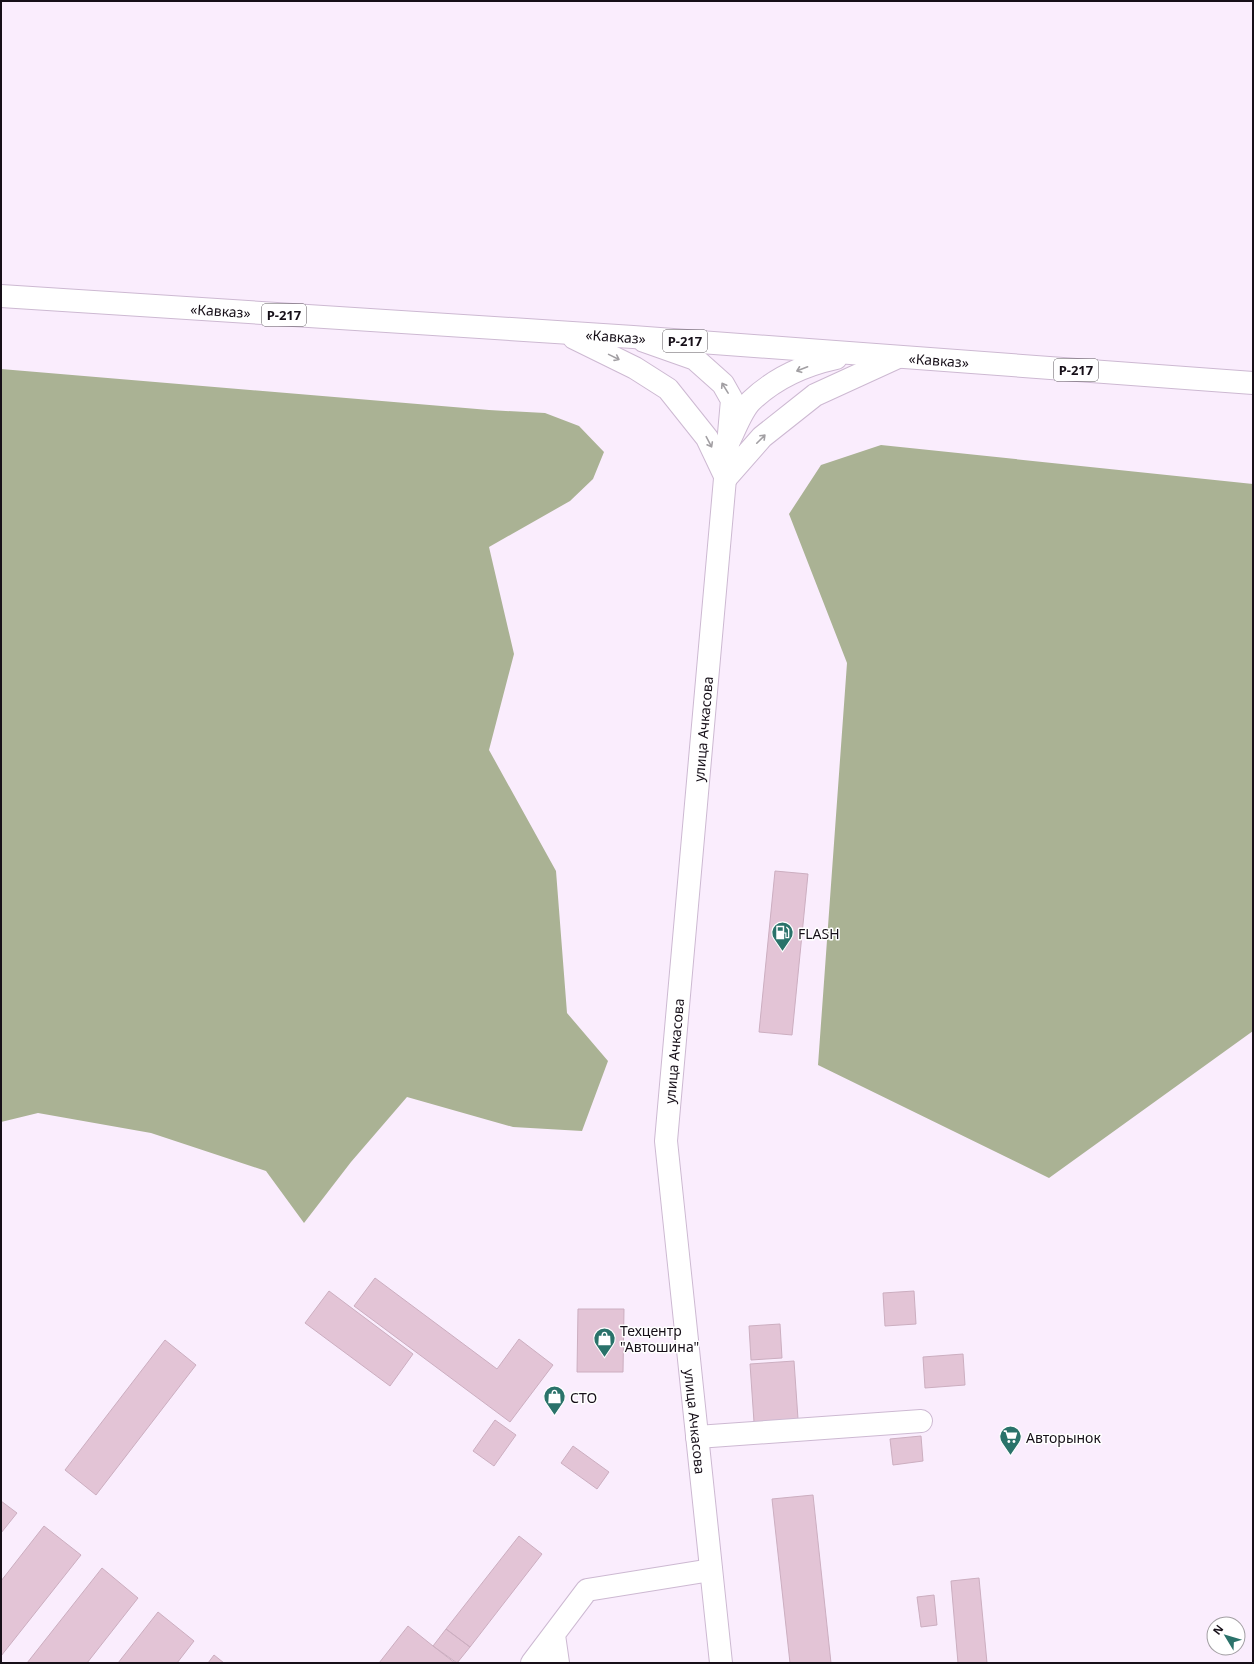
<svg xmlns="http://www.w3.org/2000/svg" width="1254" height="1664" font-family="'Noto Sans',sans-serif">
<rect width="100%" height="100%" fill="#faedfd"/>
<path fill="#aab294" d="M 1,369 L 489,410 L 545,413 L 579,426 L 604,452 L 593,479 L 570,501 L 489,547 L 514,654 L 489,750 L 556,871 L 567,1013 L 608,1061 L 582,1131 L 513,1127 L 407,1097 L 351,1162 L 304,1223 L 266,1171 L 151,1133 L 38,1113 L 1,1122 Z
M 881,445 L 1253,484 L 1253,1031 L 1049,1178 L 818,1065 L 847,663 L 789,514 L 821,465 Z"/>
<path fill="#e3c4d6" stroke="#ccaec0" d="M 775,871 L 808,874 L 792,1035 L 759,1032 Z
M 375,1278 L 497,1369 L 519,1339 L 553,1365 L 510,1422 L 354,1306 Z
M 329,1291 L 413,1354 L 390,1386 L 305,1323 Z
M 914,1291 L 916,1324 L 885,1326 L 883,1293 Z
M 578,1309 L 624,1309 L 623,1372 L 577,1372 Z
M 780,1324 L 782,1358 L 751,1360 L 749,1326 Z
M 165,1340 L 196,1365 L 96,1495 L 65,1470 Z
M 963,1354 L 965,1385 L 925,1388 L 923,1357 Z
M 794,1361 L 798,1419 L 754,1422 L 750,1364 Z
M 495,1420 L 516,1435 L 494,1466 L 473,1451 Z
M 921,1436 L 923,1461 L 893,1465 L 890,1439 Z
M 573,1446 L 609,1472 L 597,1489 L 561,1463 Z
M 813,1495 L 831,1663 L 790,1663 L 772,1499 Z
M 1,1501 L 17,1513 L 1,1533 Z
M 44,1526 L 81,1555 L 1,1656 L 1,1581 Z
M 519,1536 L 542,1554 L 470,1647 L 446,1629 Z
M 102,1568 L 138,1598 L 87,1663 L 27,1663 Z
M 979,1578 L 987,1663 L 958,1663 L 951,1581 Z
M 934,1595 L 937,1625 L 921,1627 L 917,1597 Z
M 158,1612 L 194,1641 L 177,1663 L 118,1663 Z
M 408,1626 L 433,1646 L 455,1663 L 379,1663 Z
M 446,1629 L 470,1647 L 457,1663 L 433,1646 Z
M 214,1655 L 224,1663 L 208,1663 Z"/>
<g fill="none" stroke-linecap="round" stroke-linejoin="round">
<defs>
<path id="minor" d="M 697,1437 L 921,1421
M 554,1635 L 558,1663
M 532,1663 L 587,1590 L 711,1570"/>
<g id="major">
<path id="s1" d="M 644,341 L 695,359 L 723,384 L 732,400 L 666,1141 L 721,1663"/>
<path d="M 726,478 L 762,437 L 815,395 L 898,357"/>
</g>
<g id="highway">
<path id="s2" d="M 1,296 L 633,337 L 1253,383"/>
<path d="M 574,338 L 635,368 L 668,389 L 707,438 L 726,478"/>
<path d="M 730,439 C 736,427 742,410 751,401 C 775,378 804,365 836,358"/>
</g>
</defs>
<use href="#minor" stroke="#cdb9d2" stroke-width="24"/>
<use href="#major" stroke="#cdb9d2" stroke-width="24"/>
<use href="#highway" stroke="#cdb9d2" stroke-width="24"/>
<use href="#minor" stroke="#fff" stroke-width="22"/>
<use href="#major" stroke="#fff" stroke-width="22"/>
<use href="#highway" stroke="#fff" stroke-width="22"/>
</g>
<defs><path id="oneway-shaft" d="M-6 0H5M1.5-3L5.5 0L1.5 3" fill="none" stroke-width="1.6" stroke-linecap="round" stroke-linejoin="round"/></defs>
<g stroke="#a29fa3">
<use href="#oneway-shaft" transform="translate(614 357) rotate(26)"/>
<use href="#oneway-shaft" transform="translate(802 369) rotate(159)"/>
<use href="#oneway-shaft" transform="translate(725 388) rotate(-122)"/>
<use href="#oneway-shaft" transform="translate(761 439) rotate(-45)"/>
<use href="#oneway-shaft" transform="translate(709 442) rotate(62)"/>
</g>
<defs>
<symbol id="fuel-pin" viewBox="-11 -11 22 30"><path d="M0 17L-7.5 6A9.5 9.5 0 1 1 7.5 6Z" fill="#2a726a" stroke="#fff"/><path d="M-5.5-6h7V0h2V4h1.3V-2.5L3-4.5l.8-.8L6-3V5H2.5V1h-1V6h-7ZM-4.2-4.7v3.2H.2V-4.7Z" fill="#fff"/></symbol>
<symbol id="shop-pin" viewBox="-11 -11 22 30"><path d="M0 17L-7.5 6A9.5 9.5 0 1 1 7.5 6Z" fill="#2a726a" stroke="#fff"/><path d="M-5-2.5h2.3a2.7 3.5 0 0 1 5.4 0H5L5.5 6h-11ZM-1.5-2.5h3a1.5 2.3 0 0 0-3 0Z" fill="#fff"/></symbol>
<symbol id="supermarket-pin" viewBox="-11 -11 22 30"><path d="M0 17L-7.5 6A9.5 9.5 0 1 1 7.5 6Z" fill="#2a726a" stroke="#fff"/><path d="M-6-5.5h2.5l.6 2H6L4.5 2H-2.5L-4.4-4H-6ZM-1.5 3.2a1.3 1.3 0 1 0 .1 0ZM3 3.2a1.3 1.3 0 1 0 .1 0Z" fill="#fff"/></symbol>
</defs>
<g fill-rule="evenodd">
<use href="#fuel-pin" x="770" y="920" width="25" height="34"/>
<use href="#shop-pin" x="592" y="1326" width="25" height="34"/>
<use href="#shop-pin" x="542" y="1384" width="25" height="34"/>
<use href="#supermarket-pin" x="998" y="1424" width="25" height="34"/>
</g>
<g text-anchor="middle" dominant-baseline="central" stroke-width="3" stroke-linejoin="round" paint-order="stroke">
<g fill="#fff" stroke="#5c575d" stroke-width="1">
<rect x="262" y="304" width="44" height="22" rx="3"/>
<rect x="663" y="330" width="44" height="22" rx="3"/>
<rect x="1054" y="359" width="44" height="22" rx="3"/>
</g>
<g font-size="13" font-weight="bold" fill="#160f18">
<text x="284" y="315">Р-217</text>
<text x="685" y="341">Р-217</text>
<text x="1076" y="370">Р-217</text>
</g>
<g font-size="14" fill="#160f18" stroke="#fff">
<text stroke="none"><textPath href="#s2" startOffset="220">«Кавказ»</textPath></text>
<text stroke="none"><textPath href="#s2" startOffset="616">«Кавказ»</textPath></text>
<text stroke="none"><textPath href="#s2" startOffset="940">«Кавказ»</textPath></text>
<text transform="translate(703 729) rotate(-85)">улица Ачкасова</text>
<text transform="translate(674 1051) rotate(-85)">улица Ачкасова</text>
<text stroke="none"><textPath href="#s1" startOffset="1136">улица Ачкасова</textPath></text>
</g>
<g font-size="14" fill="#160f18" stroke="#fff" text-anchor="start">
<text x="798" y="933">FLASH</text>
<text x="620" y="1330">Техцентр<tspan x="620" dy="16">"Автошина"</tspan></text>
<text x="570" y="1397">СТО</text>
<text x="1026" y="1437">Авторынок</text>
</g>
</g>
<rect width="1254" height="1664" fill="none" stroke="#160f18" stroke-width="4"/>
<g transform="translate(1226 1636) rotate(308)"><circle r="19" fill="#ffffff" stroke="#a29fa3"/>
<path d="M0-3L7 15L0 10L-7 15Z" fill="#2a726a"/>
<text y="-6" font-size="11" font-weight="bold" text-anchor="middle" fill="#160f18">N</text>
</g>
</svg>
